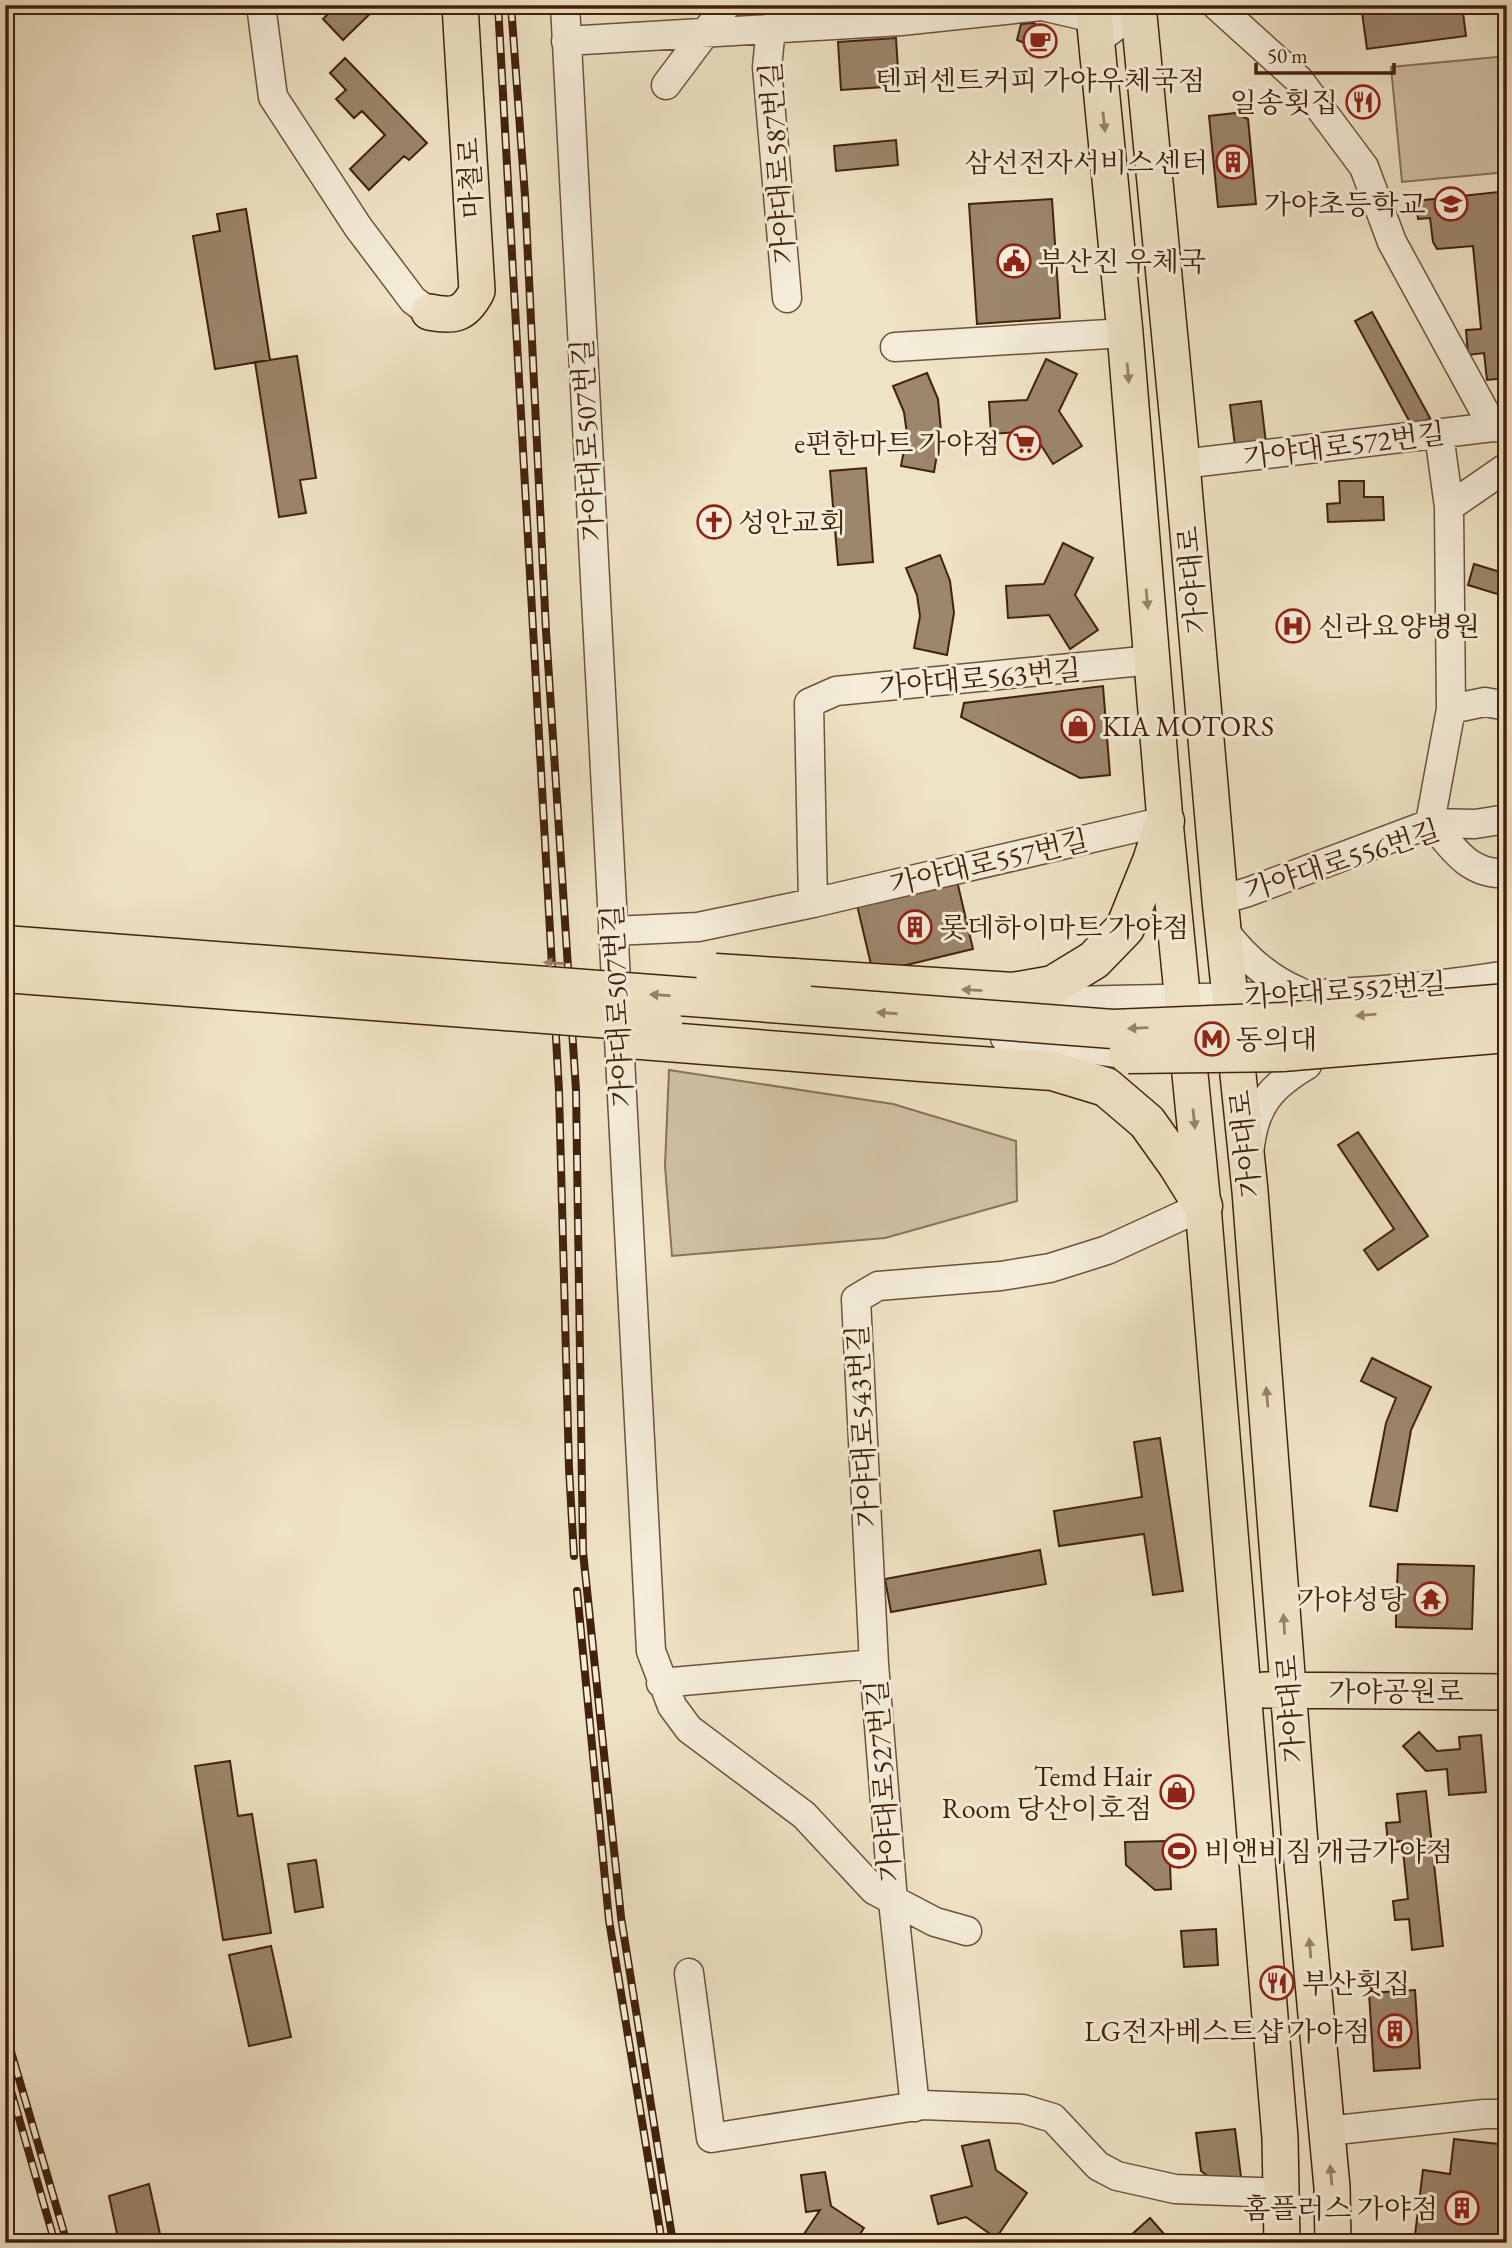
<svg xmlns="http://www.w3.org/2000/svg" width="1512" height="2248" font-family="'EB Garamond','Noto Serif KR',serif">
<rect width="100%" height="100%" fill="#efe3c5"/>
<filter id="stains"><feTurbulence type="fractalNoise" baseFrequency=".00286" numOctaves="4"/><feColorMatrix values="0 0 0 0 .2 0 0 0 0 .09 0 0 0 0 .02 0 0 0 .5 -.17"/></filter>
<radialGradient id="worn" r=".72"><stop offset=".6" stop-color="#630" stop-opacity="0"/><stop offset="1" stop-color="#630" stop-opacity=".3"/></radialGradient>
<path fill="#d2c2a6" stroke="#8a7259" stroke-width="2" d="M 1507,56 L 1507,172 L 1402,182 L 1391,67 Z
M 669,1070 L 893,1104 L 1016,1141 L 1017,1201 L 885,1238 L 672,1256 L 665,1166 Z"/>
<path fill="#9c866c" stroke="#42220c" stroke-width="2" d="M 337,5 L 387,5 L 382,10 L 378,6 L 343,40 L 323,19 Z
M 1361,5 L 1462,5 L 1466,36 L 1367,49 Z
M 1034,23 L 1048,38 L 1044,51 L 1017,40 L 1021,24 Z
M 896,38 L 899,86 L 841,90 L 838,42 Z
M 345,58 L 427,143 L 409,160 L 404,156 L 369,190 L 350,169 L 385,135 L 362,111 L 354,118 L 336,99 L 346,90 L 330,73 Z
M 1235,113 L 1248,119 L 1256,204 L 1218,207 L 1209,116 Z
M 896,140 L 898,165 L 836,171 L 834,146 Z
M 1507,191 L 1507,243 L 1502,243 L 1507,298 L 1507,378 L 1487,380 L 1484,353 L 1468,355 L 1466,330 L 1481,329 L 1473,246 L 1437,249 L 1433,242 L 1430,218 L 1418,219 L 1416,201 Z
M 1052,199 L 1060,318 L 977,324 L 969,204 Z
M 246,209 L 270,360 L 215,369 L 193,236 L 220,231 L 217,214 Z
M 1372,312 L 1430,418 L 1413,428 L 1355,321 Z
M 297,356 L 316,478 L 300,480 L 306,513 L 279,517 L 255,362 Z
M 1046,359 L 1077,374 L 1059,411 L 1082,446 L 1053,464 L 1032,431 L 991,434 L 989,402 L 1027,400 Z
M 927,373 L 938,399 L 941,431 L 934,472 L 901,466 L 907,434 L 904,412 L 893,386 Z
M 1261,401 L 1266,443 L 1235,446 L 1230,405 Z
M 866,468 L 873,562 L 838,565 L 830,471 Z
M 1339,481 L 1364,481 L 1364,497 L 1383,497 L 1384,520 L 1328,522 L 1327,504 L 1340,503 Z
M 1063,543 L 1093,558 L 1075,595 L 1098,630 L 1070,649 L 1049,615 L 1008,618 L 1006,586 L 1044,584 Z
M 940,555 L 950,581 L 954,613 L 947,655 L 914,648 L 920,616 L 917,595 L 906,568 Z
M 1474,564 L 1507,574 L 1507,597 L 1468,585 Z
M 1103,686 L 1110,775 L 1080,778 L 961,717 L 964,703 Z
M 957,881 L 973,949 L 873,973 L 857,905 Z
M 1358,1132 L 1428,1236 L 1378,1270 L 1364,1250 L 1394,1229 L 1338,1145 Z
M 1372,1358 L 1431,1387 L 1411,1430 L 1397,1511 L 1370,1506 L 1386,1423 L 1396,1398 L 1361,1381 Z
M 1160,1438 L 1183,1591 L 1153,1595 L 1144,1534 L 1059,1546 L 1054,1511 L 1142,1497 L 1134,1442 Z
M 1040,1550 L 1046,1584 L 891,1612 L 885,1579 Z
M 1398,1564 L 1474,1566 L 1472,1629 L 1396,1627 L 1396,1612 L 1389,1603 L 1390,1594 L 1397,1587 Z
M 1419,1732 L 1437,1751 L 1460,1749 L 1459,1737 L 1481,1735 L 1486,1792 L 1449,1795 L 1447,1769 L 1426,1771 L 1403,1746 Z
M 230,1761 L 238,1816 L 252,1814 L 271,1933 L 223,1940 L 195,1766 Z
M 1426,1791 L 1443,1946 L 1412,1950 L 1409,1919 L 1395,1920 L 1393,1901 L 1408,1899 L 1402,1841 L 1388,1843 L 1386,1823 L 1400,1822 L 1397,1794 Z
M 1169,1841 L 1171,1889 L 1155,1890 L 1126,1865 L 1125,1842 Z
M 316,1860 L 323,1907 L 295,1912 L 288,1864 Z
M 1216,1929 L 1218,1965 L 1184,1967 L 1181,1931 Z
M 271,1946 L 291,2037 L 249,2046 L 229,1955 Z
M 1415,1990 L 1420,2068 L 1374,2071 L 1369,1993 Z
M 1235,2129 L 1241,2177 L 1213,2180 L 1201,2171 L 1196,2133 Z
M 1454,2139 L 1507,2145 L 1507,2243 L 1414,2243 L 1423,2170 L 1450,2174 Z
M 989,2140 L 996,2170 L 1027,2193 L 996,2238 L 966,2217 L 938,2224 L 931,2196 L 972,2186 L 962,2146 Z
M 825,2172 L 831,2206 L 864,2228 L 854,2243 L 798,2243 L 820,2210 L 806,2212 L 801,2175 Z
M 149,2184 L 162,2243 L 119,2243 L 109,2196 Z
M 1150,2218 L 1172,2243 L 1136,2243 L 1130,2236 Z"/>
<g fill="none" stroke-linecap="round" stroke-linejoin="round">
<defs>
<path id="minor" d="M 261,5 L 273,97 L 358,227 L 413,300 L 429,312
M 565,5 L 651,1651 L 672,1706 L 689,1729 L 804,1815 L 874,1890 L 935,1922 L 967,1931
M 1216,5 L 1299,80 L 1364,167 L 1392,242 L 1493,427
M 771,28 L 767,67 L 787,298
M 566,41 L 901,21 L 1042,6 L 1094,18
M 1096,41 L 1144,5
M 666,85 L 726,5
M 895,347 L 1125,333
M 1439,434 L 1449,507 L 1451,709 L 1431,817 L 1432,823 C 1453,849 1470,876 1507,873
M 1182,464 L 1493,427 L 1507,429
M 1449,507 L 1507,467
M 1451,709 L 1485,702 L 1507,706
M 1220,900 L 1248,892 L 1432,823 L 1475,824 L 1507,819
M 813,903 L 809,703 L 836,691 L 1152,660
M 1223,929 C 1243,956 1268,979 1300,992
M 613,931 L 698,927 L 813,903 L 1165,821
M 1068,1001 C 1214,997 1363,999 1507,975
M 1005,1038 L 1145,1057
M 1250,1146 C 1255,1104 1272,1086 1307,1065
M 874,1664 L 856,1299 L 878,1286 L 1001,1276 L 1050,1268 L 1107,1250 L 1203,1206
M 661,1683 L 874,1664 L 893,1901 L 915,2107
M 689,1973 L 711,2138 L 923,2105 L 1023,2109 L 1053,2118 L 1098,2166 L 1117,2176 L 1175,2189 L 1282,2193
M 1327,2131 L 1484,2114 L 1507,2114"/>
<path id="major" d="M 1093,5 L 1125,333 L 1165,821 L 1203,1206 L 1280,2138 L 1282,2243
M 1138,5 L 1182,464 L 1220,900 L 1250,1191 L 1299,1831 L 1332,2187 L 1333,2243
M 429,312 C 454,317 465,315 477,291 L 460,5
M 1265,1690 L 1507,1692"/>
<path id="highway" d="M 794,978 L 1013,992 L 1053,985 L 1094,960 L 1125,928 L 1152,861 L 1165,821
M 922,1062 L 1053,1071 L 1106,1087 L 1147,1122 L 1177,1164 L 1203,1206"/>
</defs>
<use href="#minor" stroke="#6d523a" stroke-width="31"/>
<use href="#major" stroke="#42220c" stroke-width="38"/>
<use href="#highway" stroke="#42220c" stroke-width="41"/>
<use href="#minor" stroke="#f5edd9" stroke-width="28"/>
<use href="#major" stroke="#efe3c5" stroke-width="35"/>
<use href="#highway" stroke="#efe3c5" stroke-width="38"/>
<defs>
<path id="rail" d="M 498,5 L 559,1091 L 569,1468 L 574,1556
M 511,5 L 525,196 L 546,631 L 576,1090 L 583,1552 L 621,1917 L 673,2243
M 577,1591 L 609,1920 L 662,2243
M 5,2031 L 67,2243
M 5,2070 L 55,2243"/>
</defs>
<use href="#rail" stroke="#42220c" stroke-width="8"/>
<use href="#rail" stroke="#f5edd9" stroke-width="5" stroke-dasharray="16" stroke-linecap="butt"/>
<defs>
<path id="highway-bridge" d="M 5,945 L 1113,1029 L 1283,1022 L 1507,1003
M 5,973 L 663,1023
M 715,973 L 794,978
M 629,1039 L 922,1062
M 1128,1054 L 1282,1052 L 1507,1033"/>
</defs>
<use href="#highway-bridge" stroke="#42220c" stroke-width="41" stroke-linecap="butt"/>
<use href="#highway-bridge" stroke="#efe3c5" stroke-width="38"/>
</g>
<defs><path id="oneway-solid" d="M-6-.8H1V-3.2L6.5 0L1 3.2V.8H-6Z" transform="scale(1.75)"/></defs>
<g fill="#988268">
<use href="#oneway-solid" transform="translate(1104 122) rotate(84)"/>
<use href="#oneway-solid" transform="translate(1128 373) rotate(85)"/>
<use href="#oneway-solid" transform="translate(1147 599) rotate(85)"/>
<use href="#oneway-solid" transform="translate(554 963) rotate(-176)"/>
<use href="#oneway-solid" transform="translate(972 990) rotate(-177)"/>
<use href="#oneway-solid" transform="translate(660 995) rotate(-176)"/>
<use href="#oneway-solid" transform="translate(887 1013) rotate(-176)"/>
<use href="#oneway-solid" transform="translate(1366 1015) rotate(175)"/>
<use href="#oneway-solid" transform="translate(1138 1028) rotate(178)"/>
<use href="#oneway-solid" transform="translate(1194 1119) rotate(84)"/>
<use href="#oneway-solid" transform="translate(1267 1397) rotate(-95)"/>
<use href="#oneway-solid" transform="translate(1284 1624) rotate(-94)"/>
<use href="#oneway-solid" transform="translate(1310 1948) rotate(-95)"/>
<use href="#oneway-solid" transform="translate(1331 2175) rotate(-95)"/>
</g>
<defs>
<symbol id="cafe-ring" viewBox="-11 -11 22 22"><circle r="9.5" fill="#f5edd9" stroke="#8f2418" stroke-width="1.5"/><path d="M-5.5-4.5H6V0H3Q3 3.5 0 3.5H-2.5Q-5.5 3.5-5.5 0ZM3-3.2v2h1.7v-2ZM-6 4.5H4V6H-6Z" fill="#8f2418"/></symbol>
<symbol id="restaurant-ring" viewBox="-11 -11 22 22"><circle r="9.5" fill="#f5edd9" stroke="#8f2418" stroke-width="1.5"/><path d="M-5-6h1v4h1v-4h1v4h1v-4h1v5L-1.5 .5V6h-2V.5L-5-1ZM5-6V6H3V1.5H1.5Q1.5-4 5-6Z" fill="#8f2418"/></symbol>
<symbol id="building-ring" viewBox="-11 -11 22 22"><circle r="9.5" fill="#f5edd9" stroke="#8f2418" stroke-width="1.5"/><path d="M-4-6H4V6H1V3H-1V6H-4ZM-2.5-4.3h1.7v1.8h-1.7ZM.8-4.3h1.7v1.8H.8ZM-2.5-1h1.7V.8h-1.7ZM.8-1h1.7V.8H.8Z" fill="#8f2418"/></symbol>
<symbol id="school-ring" viewBox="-11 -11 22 22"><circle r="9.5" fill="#f5edd9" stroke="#8f2418" stroke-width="1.5"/><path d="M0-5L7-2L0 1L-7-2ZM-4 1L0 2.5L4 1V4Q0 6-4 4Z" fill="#8f2418"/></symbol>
<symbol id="civic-ring" viewBox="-11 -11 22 22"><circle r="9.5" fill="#f5edd9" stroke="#8f2418" stroke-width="1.5"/><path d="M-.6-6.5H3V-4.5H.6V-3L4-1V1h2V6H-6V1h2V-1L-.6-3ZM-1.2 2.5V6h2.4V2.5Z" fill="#8f2418"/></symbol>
<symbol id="supermarket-ring" viewBox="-11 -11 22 22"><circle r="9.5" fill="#f5edd9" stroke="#8f2418" stroke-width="1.5"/><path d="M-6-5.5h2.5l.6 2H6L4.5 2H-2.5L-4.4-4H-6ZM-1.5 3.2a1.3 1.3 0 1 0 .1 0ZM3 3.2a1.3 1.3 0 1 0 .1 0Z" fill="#8f2418"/></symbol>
<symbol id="church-ring" viewBox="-11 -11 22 22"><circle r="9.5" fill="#f5edd9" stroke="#8f2418" stroke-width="1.5"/><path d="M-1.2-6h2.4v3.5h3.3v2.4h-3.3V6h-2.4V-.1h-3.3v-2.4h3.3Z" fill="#8f2418"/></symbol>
<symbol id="hospital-ring" viewBox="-11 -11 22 22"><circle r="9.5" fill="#f5edd9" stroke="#8f2418" stroke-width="1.5"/><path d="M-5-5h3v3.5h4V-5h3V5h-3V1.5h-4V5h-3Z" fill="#8f2418"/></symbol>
<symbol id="shop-ring" viewBox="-11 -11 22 22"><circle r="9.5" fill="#f5edd9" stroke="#8f2418" stroke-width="1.5"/><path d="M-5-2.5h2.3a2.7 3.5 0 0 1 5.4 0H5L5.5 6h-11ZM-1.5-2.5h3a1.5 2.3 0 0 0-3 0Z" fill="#8f2418"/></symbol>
<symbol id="metro-ring" viewBox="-11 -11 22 22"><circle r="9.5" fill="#f5edd9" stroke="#8f2418" stroke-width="1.5"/><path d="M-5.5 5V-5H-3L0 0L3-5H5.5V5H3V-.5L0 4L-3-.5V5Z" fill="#8f2418"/></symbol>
<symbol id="temple-ring" viewBox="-11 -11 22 22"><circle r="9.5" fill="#f5edd9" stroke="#8f2418" stroke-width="1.5"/><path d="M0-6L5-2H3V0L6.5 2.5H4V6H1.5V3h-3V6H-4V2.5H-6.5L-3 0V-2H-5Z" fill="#8f2418"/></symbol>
<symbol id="stadium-ring" viewBox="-11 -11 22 22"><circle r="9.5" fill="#f5edd9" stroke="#8f2418" stroke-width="1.5"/><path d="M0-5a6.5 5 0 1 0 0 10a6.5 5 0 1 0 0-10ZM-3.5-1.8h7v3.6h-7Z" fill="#8f2418"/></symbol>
</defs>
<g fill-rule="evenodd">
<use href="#cafe-ring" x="1021" y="22" width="38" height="38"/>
<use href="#restaurant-ring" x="1344" y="83" width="38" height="38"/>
<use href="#building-ring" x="1214" y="143" width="38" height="38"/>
<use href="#school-ring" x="1432" y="185" width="38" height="38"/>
<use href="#civic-ring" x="995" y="242" width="38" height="38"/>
<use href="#supermarket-ring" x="1005" y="424" width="38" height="38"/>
<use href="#church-ring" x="695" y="503" width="38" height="38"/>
<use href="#hospital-ring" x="1274" y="607" width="38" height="38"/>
<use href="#shop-ring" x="1059" y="707" width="38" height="38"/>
<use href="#building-ring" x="896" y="908" width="38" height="38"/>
<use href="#metro-ring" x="1193" y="1020" width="38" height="38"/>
<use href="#temple-ring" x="1412" y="1580" width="38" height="38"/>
<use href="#shop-ring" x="1158" y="1773" width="38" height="38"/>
<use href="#stadium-ring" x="1160" y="1832" width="38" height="38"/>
<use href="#restaurant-ring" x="1258" y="1964" width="38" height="38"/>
<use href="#building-ring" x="1376" y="2012" width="38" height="38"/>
<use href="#building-ring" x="1443" y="2189" width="38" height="38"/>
</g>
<g text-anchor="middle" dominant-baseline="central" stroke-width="6" stroke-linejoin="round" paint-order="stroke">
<g font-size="28" fill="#42220c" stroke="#f5edd9" text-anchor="end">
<text x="1040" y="80" text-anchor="middle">텐퍼센트커피 가야우체국점</text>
<text x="1338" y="102">일송횟집</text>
<text x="1208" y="162">삼선전자서비스센터</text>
<text x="1426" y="204">가야초등학교</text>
<text x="1038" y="261" text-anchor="start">부산진 우체국</text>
<text x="1000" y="443">e편한마트 가야점</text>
<text x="738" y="522" text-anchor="start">성안교회</text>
<text x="1318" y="626" text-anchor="start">신라요양병원</text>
<text x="1102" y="726" text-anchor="start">KIA MOTORS</text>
<text x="940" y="927" text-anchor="start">롯데하이마트 가야점</text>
<text x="1236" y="1039" text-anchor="start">동의대</text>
<text x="1406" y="1599">가야성당</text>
<text x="1152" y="1776">Temd Hair<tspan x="1152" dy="32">Room 당산이호점</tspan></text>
<text x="1204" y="1851" text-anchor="start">비앤비짐 개금가야점</text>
<text x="1302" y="1983" text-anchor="start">부산횟집</text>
<text x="1370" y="2031">LG전자베스트샵 가야점</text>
<text x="1438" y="2208">홈플러스 가야점</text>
</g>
<g font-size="28" fill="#42220c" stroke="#f5edd9">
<text transform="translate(777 163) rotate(-94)">가야대로587번길</text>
<text transform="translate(470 178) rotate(-93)">마철로</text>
<text transform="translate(587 440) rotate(-93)">가야대로507번길</text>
<text transform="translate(1344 445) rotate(-7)">가야대로572번길</text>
<text transform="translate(1192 580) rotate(-95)">가야대로</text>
<text transform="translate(980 678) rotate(-5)">가야대로563번길</text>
<text transform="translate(1342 860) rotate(-18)">가야대로556번길</text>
<text transform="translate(989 862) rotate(-13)">가야대로557번길</text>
<text transform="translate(1345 990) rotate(-4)">가야대로552번길</text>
<text transform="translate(617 1006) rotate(-93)">가야대로507번길</text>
<text transform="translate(1245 1144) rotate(-96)">가야대로</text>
<text transform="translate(862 1426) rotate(-93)">가야대로543번길</text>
<text x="1396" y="1691">가야공원로</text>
<text transform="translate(1290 1709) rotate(-94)">가야대로</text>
<text transform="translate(883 1781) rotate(-94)">가야대로527번길</text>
</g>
</g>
<rect width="1512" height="2248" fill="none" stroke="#efe3c5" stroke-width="28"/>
<rect x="7" y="7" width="1498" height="2234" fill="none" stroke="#42220c" stroke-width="3.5"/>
<rect x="14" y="14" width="1484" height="2220" fill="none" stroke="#42220c" stroke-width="2"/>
<path d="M1256 63v10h138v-10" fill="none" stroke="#42220c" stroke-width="3.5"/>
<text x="1267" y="63" font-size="21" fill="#42220c" stroke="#f5edd9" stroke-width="5" paint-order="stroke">50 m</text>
<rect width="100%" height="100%" filter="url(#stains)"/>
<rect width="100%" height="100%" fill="url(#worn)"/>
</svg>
